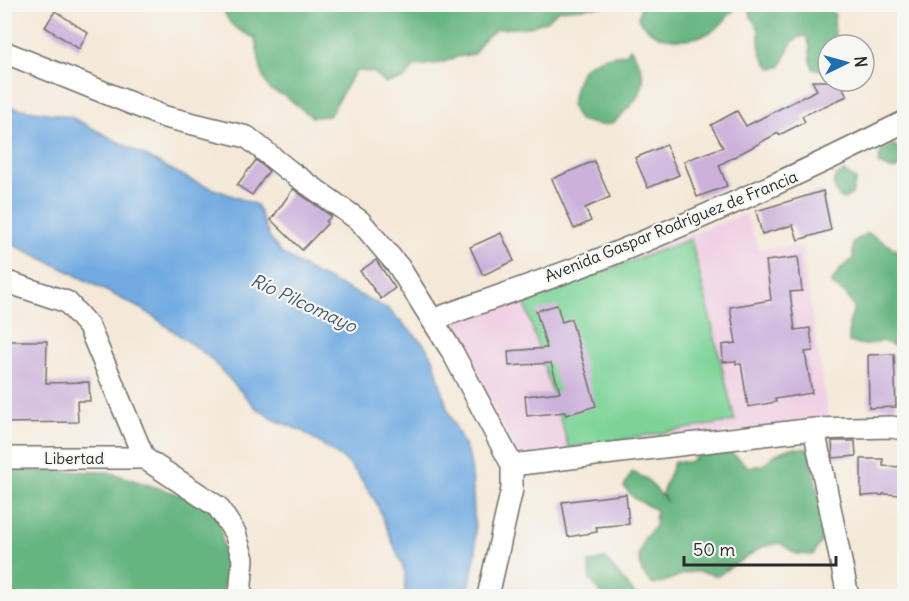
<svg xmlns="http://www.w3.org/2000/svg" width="909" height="601" font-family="Delius,sans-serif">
<rect width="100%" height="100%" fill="#f6f6f2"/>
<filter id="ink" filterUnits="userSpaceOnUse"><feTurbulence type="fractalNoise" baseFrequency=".0167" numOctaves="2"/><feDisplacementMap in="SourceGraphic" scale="12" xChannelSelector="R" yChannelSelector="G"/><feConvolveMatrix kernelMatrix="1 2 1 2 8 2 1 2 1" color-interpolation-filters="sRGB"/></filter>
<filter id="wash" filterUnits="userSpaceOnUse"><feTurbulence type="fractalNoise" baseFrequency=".008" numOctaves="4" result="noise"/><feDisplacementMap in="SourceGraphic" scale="24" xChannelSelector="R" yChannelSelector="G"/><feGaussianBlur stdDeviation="1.35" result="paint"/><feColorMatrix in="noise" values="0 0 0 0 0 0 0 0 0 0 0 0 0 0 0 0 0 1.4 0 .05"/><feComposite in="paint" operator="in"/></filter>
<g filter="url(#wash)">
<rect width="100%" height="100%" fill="#f4e9d9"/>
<path fill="#f0d0e4" d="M 745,214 L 759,249 L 801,246 L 829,421 L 519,457 L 450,324 Z"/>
<path fill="#7dd397" stroke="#547f61" stroke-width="1.5" d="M 691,239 L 735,421 L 569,448 L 524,301 Z"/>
<path fill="#66b580" stroke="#487056" stroke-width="1.5" d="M 222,5 L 222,4 L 615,5 L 559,10 L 546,21 L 530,27 L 497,29 L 483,40 L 474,54 L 457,57 L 441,63 L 415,66 L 404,79 L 385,83 L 373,72 L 356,71 C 345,85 339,101 329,116 L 312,117 L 285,96 L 270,90 L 262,75 L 255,38 C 236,30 228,25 222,5 Z
M 641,5 L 641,4 L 739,5 C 732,11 726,19 719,26 C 703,41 670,44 652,32 C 647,29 643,23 638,19 Z
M 752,5 L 825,5 L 835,15 C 832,25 838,35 833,45 L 828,45 L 828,65 L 822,70 L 813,69 C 808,57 813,47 806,36 C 786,38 790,53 780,67 L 771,68 C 763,60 759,51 759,40 C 759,39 759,31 759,30 C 754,20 750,20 750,7 Z
M 630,48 C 647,73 649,88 626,110 C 622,114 617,121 612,123 C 602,127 589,123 579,120 L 571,105 C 574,96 575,85 579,76 C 586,60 610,55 626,54 Z
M 891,145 L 895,145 L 904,155 L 898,168 L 894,170 L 878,164 L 881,152 Z
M 844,172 L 856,179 L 852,194 L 844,199 L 840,198 C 833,188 828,177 844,172 Z
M 868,233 L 897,250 L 904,261 L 904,356 L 897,347 L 882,341 L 866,345 L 849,342 L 849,324 L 854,308 L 846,294 L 831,284 L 840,269 L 853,259 L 853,242 Z
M 792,448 L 809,449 L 820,504 L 822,540 L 813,555 L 796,554 L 780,543 L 762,547 L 717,576 C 687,565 681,578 653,585 L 642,572 L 639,555 L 644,539 L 655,526 L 656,510 L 635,499 L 624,487 L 632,472 L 647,479 L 667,502 L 662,493 L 674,462 L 689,462 C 713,444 727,445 748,467 L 763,465 L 776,454 Z
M 5,470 L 108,472 L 218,507 L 226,572 L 222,596 L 5,596 Z
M 605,558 L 635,594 L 633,596 L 600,596 L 600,592 L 590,579 L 589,563 Z"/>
<path fill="#71aae1" stroke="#4e6a86" stroke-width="1.5" d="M 4,106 L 71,117 L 193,181 L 257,205 L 270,238 L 281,253 L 310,271 L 387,308 L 424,344 L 433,358 L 447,408 L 469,456 L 472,473 L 476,552 L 467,596 L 405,596 L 405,572 L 376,502 L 357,473 L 346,461 L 302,431 L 271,418 L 256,408 L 209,357 L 147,312 L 54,264 L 5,241 Z"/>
<g id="blocks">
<path fill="#ccb2db" d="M 55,11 L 88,33 L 79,49 L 45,27 Z
M 812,81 L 840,81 L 847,96 L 802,116 L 805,122 L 779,135 L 778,133 L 719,165 L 727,186 L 697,197 L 684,161 L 723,147 L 711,125 L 737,111 L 746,126 L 817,90 Z
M 666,145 L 679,175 L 648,188 L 635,158 Z
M 256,160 L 269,171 L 252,195 L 237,185 Z
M 594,161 L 610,197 L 585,208 L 591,221 L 574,229 L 552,179 Z
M 293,189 L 331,216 L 326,222 L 327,224 L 302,250 L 271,220 Z
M 823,191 L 831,230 L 798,240 L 793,225 L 762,234 L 756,211 Z
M 501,233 L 514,261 L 483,275 L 470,247 Z
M 798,257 L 802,291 L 790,292 L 795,330 L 810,328 L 813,351 L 805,352 L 812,393 L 775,399 L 776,402 L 748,407 L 741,364 L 736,364 L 736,361 L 723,362 L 722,345 L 736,343 L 730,307 L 771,300 L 766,261 Z
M 376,260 L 395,288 L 381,299 L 360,271 Z
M 557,305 L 562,322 L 571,319 L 596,406 L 566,415 L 565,412 L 527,416 L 525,396 L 560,392 L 551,363 L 509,366 L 508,351 L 547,348 L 536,311 Z
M 4,341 L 47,341 L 46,383 L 89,382 L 90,401 L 77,401 L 78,422 L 4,423 Z
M 894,354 L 896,407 L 869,408 L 868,355 Z
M 832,441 L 855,441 L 856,456 L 833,458 Z
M 861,459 L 883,459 L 883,466 L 904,467 L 904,495 L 883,494 L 883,495 L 861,496 Z
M 626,494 L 629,524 L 596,527 L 597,532 L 568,537 L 562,502 Z"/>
</g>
</g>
<g filter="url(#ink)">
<use href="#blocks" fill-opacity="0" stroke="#716e68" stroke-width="1.5"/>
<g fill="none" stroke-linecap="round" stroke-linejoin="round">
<defs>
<path id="minor" d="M 4,52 L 165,117 L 247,137 L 288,170 L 360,221 L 399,267 L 453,353 L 512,465 L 512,489 L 488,596
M 4,281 L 67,302 L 89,327 L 144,458 L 218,507 L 235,533 L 243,559 L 240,596
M 432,320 C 492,298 553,278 613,254 C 712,214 809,170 904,122
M 814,429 L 848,596
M 4,458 L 144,458
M 512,465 L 814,429 L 891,427 L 904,429"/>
</defs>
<use href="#minor" stroke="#716e68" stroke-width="24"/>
<use href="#minor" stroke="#fff" stroke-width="21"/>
</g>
</g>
<g text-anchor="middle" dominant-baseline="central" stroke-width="4.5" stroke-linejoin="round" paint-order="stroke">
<g font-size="16" fill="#2b2b2b" stroke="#f6f6f2">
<text transform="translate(671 226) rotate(-22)">Avenida Gaspar Rodríguez de Francia</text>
<text x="74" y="458">Libertad</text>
</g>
<g font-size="18" font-style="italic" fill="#44576b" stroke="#f6f6f2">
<text transform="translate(304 303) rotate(25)">Río Pilcomayo</text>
</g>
</g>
<rect width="909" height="601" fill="none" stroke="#f6f6f2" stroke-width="24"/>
<g transform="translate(846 63) rotate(85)"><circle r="28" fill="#f6f6f2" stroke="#a5a5a2" stroke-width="1.5"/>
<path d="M0-4.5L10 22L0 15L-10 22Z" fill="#1f6fb2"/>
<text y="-9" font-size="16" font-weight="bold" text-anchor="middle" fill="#2b2b2b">N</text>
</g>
<path d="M684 556v9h152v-9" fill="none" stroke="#2b2b2b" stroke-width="3"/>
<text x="693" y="556" font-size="18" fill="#2b2b2b" stroke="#f6f6f2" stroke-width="4.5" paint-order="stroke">50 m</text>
</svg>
